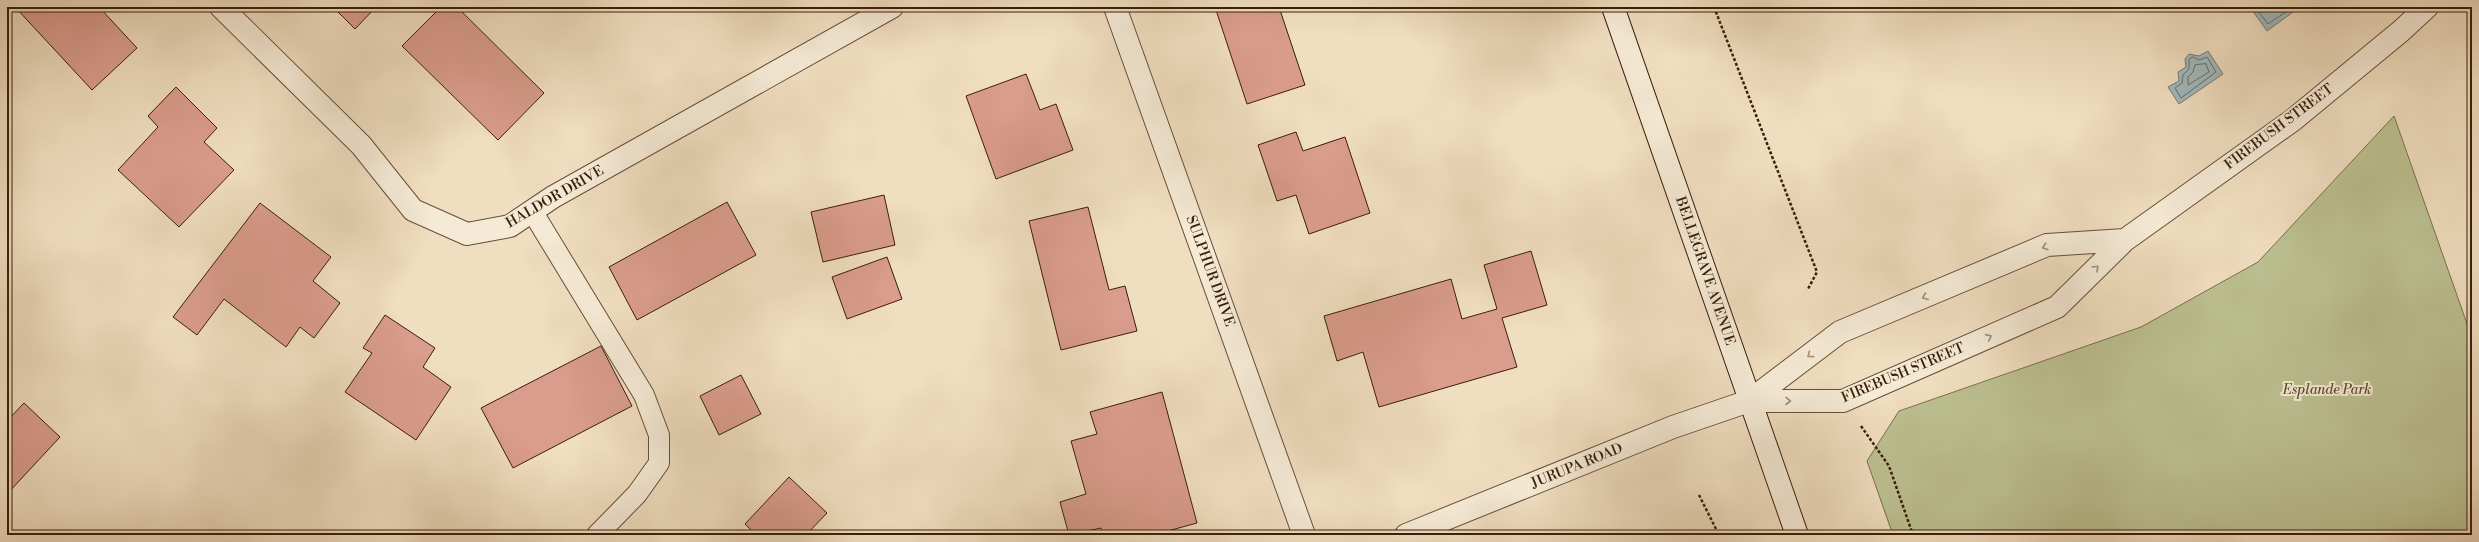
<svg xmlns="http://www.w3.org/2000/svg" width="2479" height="542" font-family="'Libre Bodoni',serif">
<rect width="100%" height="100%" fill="#f0dec0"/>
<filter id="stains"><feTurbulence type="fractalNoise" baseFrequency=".005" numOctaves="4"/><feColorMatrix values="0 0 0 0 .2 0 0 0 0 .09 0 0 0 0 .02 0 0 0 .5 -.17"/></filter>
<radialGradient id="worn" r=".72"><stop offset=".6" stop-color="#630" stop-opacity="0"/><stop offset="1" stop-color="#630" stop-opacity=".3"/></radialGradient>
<path fill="#bcc090" stroke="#7b6f4d" d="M 2394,116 L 2472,338 L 2472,535 L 1893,535 L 1867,461 L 1899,411 L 2141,327 L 2258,262 Z"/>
<path fill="#a0b9be" stroke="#777b76" d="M 2250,7 L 2300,7 L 2267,31 Z
M 2208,51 L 2223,74 L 2179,104 L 2168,87 L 2179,81 L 2178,72 L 2186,67 L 2185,59 L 2189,54 L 2199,56 Z"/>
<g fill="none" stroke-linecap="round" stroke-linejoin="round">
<path stroke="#6d6c64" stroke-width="1" d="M 2255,7 L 2268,24 L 2293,7
M 2193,57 L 2199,60 L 2207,57 L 2216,72 L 2181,98 L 2175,88 L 2182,83 L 2183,75 L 2189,69 L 2189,60 Z
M 2206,64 L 2209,72 L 2188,85 L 2188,77 L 2193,72 L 2195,65 Z"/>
</g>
<path fill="#da9c8d" stroke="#3a1e0a" d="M 15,7 L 99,7 L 137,48 L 92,90 Z
M 333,7 L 376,7 L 355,29 Z
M 441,7 L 457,7 L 544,93 L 498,140 L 402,46 Z
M 1215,7 L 1279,7 L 1305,85 L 1247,104 Z
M 1026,74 L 1040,110 L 1056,104 L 1073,150 L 996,179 L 966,96 Z
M 176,87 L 217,128 L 204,142 L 234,170 L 179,227 L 118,170 L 158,127 L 148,116 Z
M 1296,132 L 1303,151 L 1345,137 L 1370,213 L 1309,234 L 1296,195 L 1277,201 L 1258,145 Z
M 884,195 L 895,245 L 823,262 L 811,212 Z
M 727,202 L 756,255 L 637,320 L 609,267 Z
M 260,203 L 331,257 L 313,281 L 340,303 L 314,338 L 300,327 L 286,347 L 224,299 L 197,335 L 173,317 Z
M 1088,207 L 1109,290 L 1125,286 L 1137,331 L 1061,350 L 1029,221 Z
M 1531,251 L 1547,305 L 1502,318 L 1517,367 L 1379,407 L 1363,352 L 1337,361 L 1324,316 L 1451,279 L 1462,319 L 1497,309 L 1484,265 Z
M 887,257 L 902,299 L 847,319 L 832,277 Z
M 385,315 L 435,348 L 423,367 L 451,387 L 416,440 L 345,392 L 372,353 L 363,348 Z
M 601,346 L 632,406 L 513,468 L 481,408 Z
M 741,375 L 761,414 L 719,435 L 700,396 Z
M 1162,392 L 1197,523 L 1153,535 L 1103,535 L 1101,528 L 1069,535 L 1060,502 L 1086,494 L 1071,441 L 1097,434 L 1090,412 Z
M 24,403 L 60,437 L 7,494 L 7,421 Z
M 789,477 L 827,513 L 806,535 L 756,535 L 745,524 Z"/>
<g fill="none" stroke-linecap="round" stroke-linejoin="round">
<defs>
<path id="service" d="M 532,211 L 644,395 L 659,435 L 659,463 L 637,494 L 597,535"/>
<path id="minor" d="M 221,7 L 361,145 L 413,210 L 467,234 L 510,226 L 553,197 L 892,7
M 1115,7 L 1304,535
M 1749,401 L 1843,401 L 2057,307 L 2125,240 L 2293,120 L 2401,31 L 2427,7
M 1749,401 L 1840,332 L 2047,245 L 2125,240"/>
<path id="tertiary" d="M 1406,535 L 1673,427 L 1749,401"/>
<path id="secondary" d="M 1613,7 L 1797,535"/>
</defs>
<use href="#service" stroke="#684e38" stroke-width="22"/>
<use href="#minor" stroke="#684e38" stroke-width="24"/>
<use href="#tertiary" stroke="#684e38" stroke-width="24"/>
<use href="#secondary" stroke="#3a1e0a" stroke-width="24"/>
<path stroke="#3a1e0a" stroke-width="2.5" stroke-dasharray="3 2" stroke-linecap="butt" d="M 1714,7 L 1817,272 L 1808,289
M 1861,426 L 1889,466 L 1913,535
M 1699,495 L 1719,535"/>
<use href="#service" stroke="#f5ead6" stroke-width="20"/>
<use href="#minor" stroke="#f5ead6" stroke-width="22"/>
<use href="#tertiary" stroke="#f5ead6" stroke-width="22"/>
<use href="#secondary" stroke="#f5ead6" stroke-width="22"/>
</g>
<defs><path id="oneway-chevron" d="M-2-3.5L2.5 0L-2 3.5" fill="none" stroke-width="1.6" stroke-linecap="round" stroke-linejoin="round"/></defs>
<g stroke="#a18e7a">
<use href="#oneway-chevron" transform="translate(2045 247) rotate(163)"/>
<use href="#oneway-chevron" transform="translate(2096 268) rotate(-45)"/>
<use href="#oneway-chevron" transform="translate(1925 297) rotate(157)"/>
<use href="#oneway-chevron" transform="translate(1989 337) rotate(-24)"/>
<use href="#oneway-chevron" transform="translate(1810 355) rotate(143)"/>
<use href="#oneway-chevron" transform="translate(1788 401)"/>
</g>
<g text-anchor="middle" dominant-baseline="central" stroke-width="4" stroke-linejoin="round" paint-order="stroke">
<g font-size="14" fill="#3a1e0a" stroke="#f5ead6">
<text transform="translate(2279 127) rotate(-37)">FIREBUSH STREET</text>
<text transform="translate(555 197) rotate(-30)">HALDOR DRIVE</text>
<text transform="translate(1210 271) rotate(70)">SULPHUR DRIVE</text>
<text transform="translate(1705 271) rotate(71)">BELLEGRAVE AVENUE</text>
<text transform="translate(1903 373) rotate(-23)">FIREBUSH STREET</text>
<text transform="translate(1577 466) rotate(-22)">JURUPA ROAD</text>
</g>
<g font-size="14" font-style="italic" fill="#614f32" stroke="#f5ead6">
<text x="2327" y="390">Esplande Park</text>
</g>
</g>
<rect width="2479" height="542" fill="none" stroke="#f0dec0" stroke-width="24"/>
<rect x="8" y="8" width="2463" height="526" fill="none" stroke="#3a1e0a" stroke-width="2"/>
<rect x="12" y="12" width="2455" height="518" fill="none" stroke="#3a1e0a"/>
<rect width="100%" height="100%" filter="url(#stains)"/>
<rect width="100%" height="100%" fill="url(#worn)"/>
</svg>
